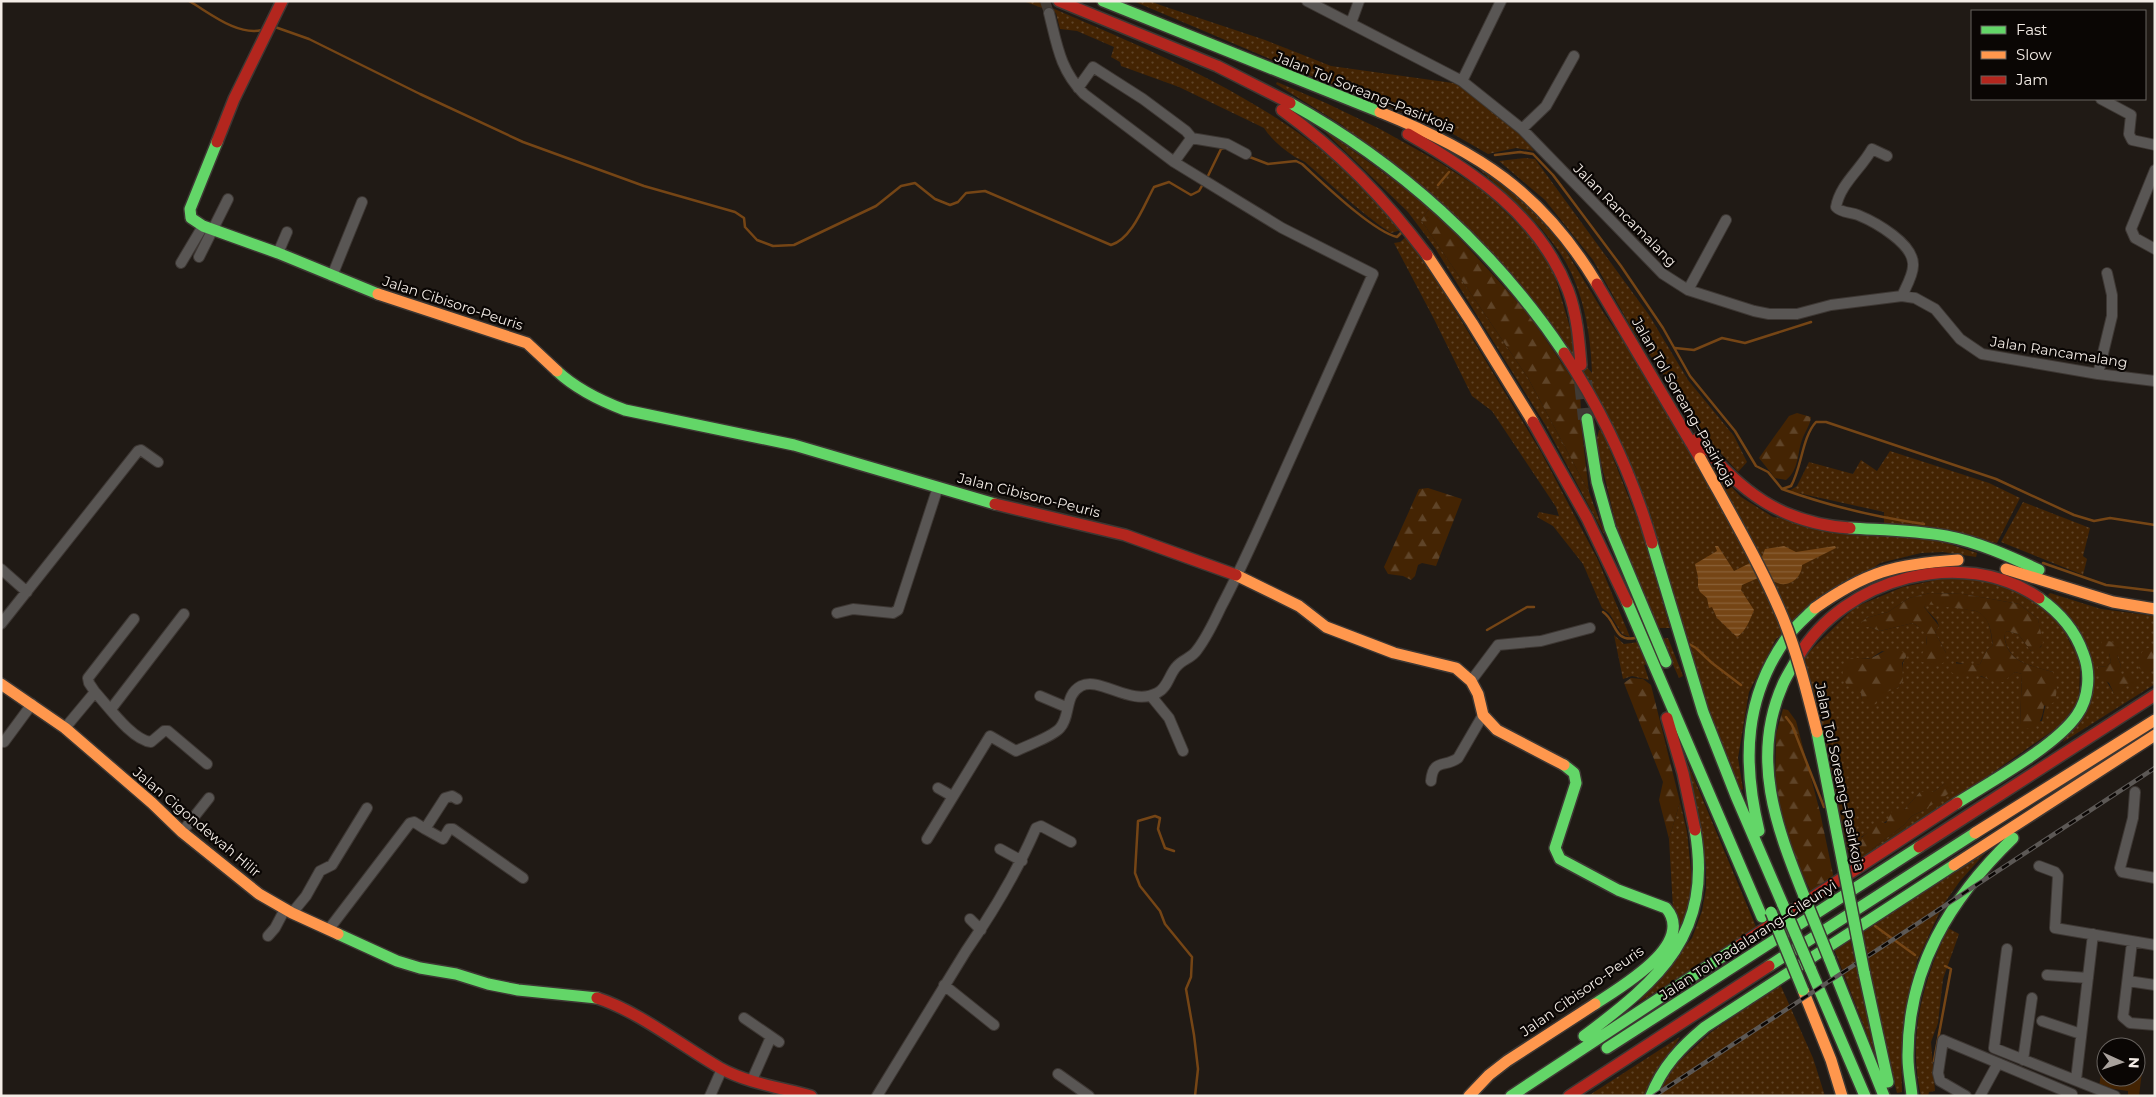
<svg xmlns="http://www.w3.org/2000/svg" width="2156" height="1097" font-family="Montserrat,sans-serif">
<defs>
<pattern id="grass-dots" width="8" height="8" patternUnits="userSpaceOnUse" patternTransform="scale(1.25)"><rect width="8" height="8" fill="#442403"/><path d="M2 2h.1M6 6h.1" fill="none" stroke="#5f4428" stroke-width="1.8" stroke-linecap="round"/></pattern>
<pattern id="forest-firs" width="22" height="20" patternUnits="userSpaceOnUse" patternTransform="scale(1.25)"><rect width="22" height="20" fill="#442403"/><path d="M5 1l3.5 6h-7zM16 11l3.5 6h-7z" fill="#5f4428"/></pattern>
<pattern id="water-rules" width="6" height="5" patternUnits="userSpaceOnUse" patternTransform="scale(1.25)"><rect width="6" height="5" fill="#754515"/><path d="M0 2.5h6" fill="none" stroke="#896037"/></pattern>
</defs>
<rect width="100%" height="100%" fill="#201a15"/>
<path fill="url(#grass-dots)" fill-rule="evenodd" d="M 1023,1 L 1036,1 C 1134,44 1236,83 1321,150 C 1351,173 1376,202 1401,230 L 1391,233 C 1360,213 1333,186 1305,162 C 1302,160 1298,159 1295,157 C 1283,149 1271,139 1264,128 L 1179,87 L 1121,66 L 1120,62 L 1111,57 L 1114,47 L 1077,31 L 1060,29 L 1056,13 Z
M 1133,1 L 1150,1 L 1160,5 L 1265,40 L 1331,66 L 1460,84 L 1525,138 L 1534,151 L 1516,148 L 1488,154 L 1441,127 L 1301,72 Z
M 1277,82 L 1326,103 L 1380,129 L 1439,162 L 1485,192 L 1548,253 L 1579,358 L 1592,373 C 1591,332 1582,283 1558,250 C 1535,217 1502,190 1472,163 L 1527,204 L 1563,246 L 1605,315 L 1704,458 L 1741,497 L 1773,517 L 1940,541 L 1977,553 L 1976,557 L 1943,552 L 1921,553 L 1880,563 L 1776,639 L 1749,692 L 1738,758 L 1743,789 L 1739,792 L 1694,668 L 1650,513 L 1540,310 L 1342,125 L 1276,84 Z
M 1319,126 L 1431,207 L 1421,220 L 1528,378 L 1589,492 L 1606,538 L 1546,426 L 1435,248 L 1408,212 Z
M 1525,158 L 1535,159 L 1649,315 L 1688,380 L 1734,436 L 1747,462 L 1738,472 L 1708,439 L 1632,329 L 1593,260 L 1545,200 L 1499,161 Z
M 1406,237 L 1439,284 L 1541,452 L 1598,560 L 1630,637 L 1622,634 L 1609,613 L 1602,608 L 1583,564 L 1553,526 L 1537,517 L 1539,512 L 1559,516 L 1556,507 L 1492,411 L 1472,396 L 1434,319 L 1394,243 L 1400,242 Z
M 1599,430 L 1602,430 L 1642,531 L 1670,628 L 1659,628 L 1622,549 L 1596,442 Z
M 1890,451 L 1989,483 L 2020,498 L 1997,543 L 1884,523 L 1884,512 L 1789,491 L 1797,486 L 1809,462 L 1853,474 L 1861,460 L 1877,471 Z
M 2023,502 L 2090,528 L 2083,556 L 2087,559 L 2083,575 L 2001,542 Z
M 1950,577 L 1989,580 L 2025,593 L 2065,629 L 2080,666 L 2079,700 L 2061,725 L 1853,870 L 1802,661 L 1809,652 L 1855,607 L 1903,587 ZM 1930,593 L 1963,594 L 2019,604 L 2038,619 L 2042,643 L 2041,647 L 2031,651 L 2018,634 L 2007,631 L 2004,634 C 2008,664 2028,664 2053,672 L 2042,721 L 2020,724 L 2022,674 L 2015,672 C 1999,685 2000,682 1982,677 C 1975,674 1965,676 1957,676 L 1956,662 L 1972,666 L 1980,664 L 1987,650 L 1993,645 C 1990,631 1991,617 1976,611 L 1926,603 L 1924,607 L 1937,621 L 1939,626 L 1935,632 L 1946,653 L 1926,648 C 1928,632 1926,632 1913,623 L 1880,631 L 1869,627 L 1858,627 L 1866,618 L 1888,612 L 1909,598 ZM 1882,651 L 1906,657 C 1899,666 1905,677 1899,687 L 1862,700 L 1861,693 L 1850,659 L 1871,658 ZM 1946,783 L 1924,810 L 1912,816 L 1904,825 L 1872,849 L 1861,837 L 1904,810 L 1920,792 L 1933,792 Z
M 2050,593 L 2101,609 L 2155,616 L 2155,648 L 2148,648 L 2150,672 L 2155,667 L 2155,684 L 2063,742 L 2093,693 L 2048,595 ZM 2109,653 L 2117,655 L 2121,666 L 2117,674 L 2126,684 L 2115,695 L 2098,667 L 2107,666 L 2111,662 Z
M 1614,635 L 1624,644 L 1668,638 L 1683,676 L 1679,678 L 1670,658 L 1644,665 L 1649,680 L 1632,676 L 1623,679 Z
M 1677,738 L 1757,929 L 1638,1003 L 1692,938 L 1702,911 L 1706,889 L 1706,865 Z
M 1680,802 L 1687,832 L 1693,891 L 1675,943 L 1669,839 Z
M 1987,851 L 1960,881 L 1943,905 L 1917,961 L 1901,1052 L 1902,1092 L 1897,1093 L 1882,1035 L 1861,932 Z
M 1948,928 L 1959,934 L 1943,979 L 1938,1023 L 1931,1042 L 1935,1091 L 1929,1092 L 1928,1096 L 1921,1096 C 1907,1036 1923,982 1948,928 Z
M 1850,939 L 1879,1065 L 1834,949 Z
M 1780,984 L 1813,1058 L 1825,1096 L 1658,1096 L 1672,1068 L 1710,1033 Z
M 1680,1037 L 1645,1096 L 1588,1096 L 1678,1038 Z"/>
<path fill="url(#forest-firs)" d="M 1431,207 L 1527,312 L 1580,390 L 1582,432 L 1589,492 L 1528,378 L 1421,220 Z
M 1797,413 L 1811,417 C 1810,426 1805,431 1802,440 C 1797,454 1799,470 1786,480 L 1775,478 L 1759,458 L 1789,416 Z
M 1428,488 L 1462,499 L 1436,566 L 1422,563 L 1418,565 L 1415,576 L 1411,580 L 1403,576 L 1388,574 L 1384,567 L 1419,489 Z
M 1930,593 L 1963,594 L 2019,604 L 2038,619 L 2043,643 L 2038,650 L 2031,651 L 2018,634 L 2007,631 L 2004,635 C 2008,664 2028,664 2053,672 L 2057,688 L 2055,702 L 2044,706 C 2042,720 2039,731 2021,728 L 2020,725 L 2022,674 L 2015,672 L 2003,682 L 1995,682 L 1981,676 L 1957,676 L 1951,672 L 1949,665 C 1959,661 1969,666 1980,664 L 1987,650 L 1993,645 C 1991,631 1990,617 1976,611 L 1926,604 L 1924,607 L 1939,626 L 1935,632 L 1946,653 L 1945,662 L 1938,665 L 1922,662 L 1919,659 C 1930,641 1931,635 1913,623 L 1880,631 L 1869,627 L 1857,627 L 1866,618 L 1888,612 L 1909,598 Z
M 2102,639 L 2122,645 L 2117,655 L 2121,666 L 2118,674 L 2131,675 L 2135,679 L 2134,685 L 2126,684 L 2115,696 L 2109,683 L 2099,676 L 2098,667 L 2107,666 L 2111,662 L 2109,653 L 2101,647 Z
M 2148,648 L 2155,648 L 2155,667 L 2150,672 L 2146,673 L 2139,668 L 2142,652 Z
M 1894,649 L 1906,653 L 1906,657 L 1902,663 L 1903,680 L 1899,687 L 1887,692 L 1876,704 L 1868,705 L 1862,700 L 1861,693 C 1849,689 1839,681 1844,667 C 1845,665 1846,662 1848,660 C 1854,655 1865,660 1871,658 C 1882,654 1880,651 1894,649 Z
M 1631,678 L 1643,679 L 1651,685 L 1680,802 L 1669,839 L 1659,800 L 1663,782 L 1624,683 Z
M 1783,709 L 1788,710 L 1796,721 L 1820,812 L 1834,879 L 1812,894 L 1796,861 L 1775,789 L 1776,734 Z
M 1946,783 L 1953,784 L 1951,792 L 1924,810 L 1912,816 L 1904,825 L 1872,849 L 1865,850 L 1857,847 L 1856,844 C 1864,833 1870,834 1875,821 L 1886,823 L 1893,809 L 1904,810 L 1920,792 L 1933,792 Z"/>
<path fill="#442403" d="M 2102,1066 L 2106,1067 L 2106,1077 L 2136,1077 L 2136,1071 L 2142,1072 L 2139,1096 L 2128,1096 L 2128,1091 L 2099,1087 Z"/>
<path fill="url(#water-rules)" d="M 1715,546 L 1718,546 L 1734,571 L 1762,557 L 1765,549 L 1784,546 L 1796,552 L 1835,546 L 1836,548 L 1802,565 C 1802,578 1788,589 1775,582 C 1772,581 1768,577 1765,575 L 1742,585 L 1741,590 L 1754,610 C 1750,620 1746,631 1737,637 L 1717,618 L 1712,607 L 1709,608 L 1707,598 L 1700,592 L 1698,587 L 1698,577 L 1695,564 L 1717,551 Z"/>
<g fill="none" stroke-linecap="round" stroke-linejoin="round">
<path stroke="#754515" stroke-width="2.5" d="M 189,1 C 210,13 237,36 262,30
M 275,27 L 309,39 L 420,94 L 523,142 L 644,186 L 735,212 L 744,218 L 745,227 L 757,240 L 773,246 L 794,245 L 876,206 L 901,186 L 915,183 L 935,199 L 950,205 L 958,202 L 966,193 L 985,191 L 1111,245 C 1132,239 1144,205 1154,187 L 1169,182 L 1191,195 L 1199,191 L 1203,184
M 1495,155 L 1520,152 L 1533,154 L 1553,175 L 1621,266 L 1663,328 L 1690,376 L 1735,431 L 1756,466 L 1768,472 L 1782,489 L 1791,486 C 1802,467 1802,437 1816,422 L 1826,422 L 1996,479 L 2074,515 L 2094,521 L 2110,518 L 2155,525
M 1247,156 L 1268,164 L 1296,161 L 1302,164 C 1322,182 1372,231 1397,237 L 1402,232
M 1206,180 L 1221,149 L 1224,148
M 1438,185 L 1449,172
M 1675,348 L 1694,350 L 1722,338 L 1745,343 L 1811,322
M 1782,489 C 1829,506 1875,517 1924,524
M 2043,563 L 2106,585 L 2155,591
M 1603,612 C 1617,621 1613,642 1635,638
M 1487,630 L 1527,607 L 1534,607
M 1689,644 L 1696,648 L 1712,663 L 1741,685
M 1786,717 L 1792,725 L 1824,807
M 1174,851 L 1165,848 L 1158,829 L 1160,818 L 1155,816 L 1138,821 L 1135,873 L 1140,886 L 1160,911 L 1165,924 L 1192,957 L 1191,977 L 1186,989 L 1194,1035 L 1198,1069 L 1195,1096
M 1875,926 L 1915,955
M 1934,1061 L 1951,969 L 1945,966"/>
<path stroke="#403a34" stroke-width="10" stroke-dasharray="10 5" stroke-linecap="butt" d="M 1045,1 L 1049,13"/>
<path stroke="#403a34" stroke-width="18" stroke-dasharray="18 9" stroke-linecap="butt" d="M 1583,381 L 1587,419"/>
<defs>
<path id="street" d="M 1307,1 L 1462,81 L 1522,129 L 1663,274 L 1688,290 L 1754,311 L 1769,314 L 1797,314 L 1831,305 L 1902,296 L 1915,298 L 1935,309 L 1960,339 L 1982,354 L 2098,374 L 2155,381
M 1351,23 L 1359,1
M 1462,81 L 1501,1
M 1078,88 L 1093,67 L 1143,99 L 1186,131 L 1191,137 L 1190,140 L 1174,162
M 2101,99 L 2131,115 L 2129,134 L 2132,140 L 2155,145
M 1522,129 L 1546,106 L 1574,56
M 1191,138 L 1227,144 L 1246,154
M 1887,156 L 1872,149 C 1861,169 1840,184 1836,207 C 1841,213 1851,212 1858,215 C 1875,222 1915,244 1913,266 C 1913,275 1906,287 1902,296
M 2155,170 L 2131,229 L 2135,238 L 2155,249
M 278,253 L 287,232
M 199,257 L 228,199
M 181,263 L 203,226
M 332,276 L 362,202
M 1688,290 L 1726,220
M 2098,374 L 2112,316 L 2112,295 L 2107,273
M 1,569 L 27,592
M 837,613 L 853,609 L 893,613 L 898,610 L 938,487
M 1,624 L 138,451 L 141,450 L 158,462
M 1471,681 L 1498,645 L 1541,641 L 1590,628
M 95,692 L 89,683 L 88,678 L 134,619
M 1040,696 L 1066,707
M 1151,696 L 1169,718 L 1183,751
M 111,709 L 184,614
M 65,728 L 95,692 C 108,706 132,740 151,742 L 164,731 L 168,731 L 207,764
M 4,742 L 32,704
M 1431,781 C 1433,758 1445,768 1458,758 L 1483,715
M 938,788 L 952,796
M 2135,792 L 2133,818 L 2120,868 L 2122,872 L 2155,878
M 425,829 L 443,839 L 449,829 L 453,829 L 523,878
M 182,832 L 209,798
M 927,839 L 990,736 L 1016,751 C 1028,745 1052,737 1060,728 C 1071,716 1064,695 1081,686 C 1100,676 1131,707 1157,693 C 1168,688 1169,674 1177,666 C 1183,659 1192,658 1197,650 C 1207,637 1214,622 1221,607 C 1237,577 1251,546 1265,515 C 1301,435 1337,354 1373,274 L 1282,228 L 1174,162 L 1084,94 C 1060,70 1057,45 1049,13
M 1000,849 L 1022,861
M 2039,866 L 2055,872 L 2058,876 L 2055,928 L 2155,945
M 292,913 L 306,896 L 320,871 L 332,865 L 367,808
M 970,919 L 981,930
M 329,929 L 410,823 L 414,822 L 425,829 L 445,798 L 452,796 L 457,799
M 268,936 L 275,928 L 285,909
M 2132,942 L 2123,1017 L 2130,1023 L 2155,1025
M 2007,949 L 1994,1048 L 2115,1096
M 2047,975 L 2088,978
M 2128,981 L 2155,985
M 944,985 L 994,1025
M 744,1018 L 779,1042
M 2042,1021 L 2081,1034
M 2023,1060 L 2032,998
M 1058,1074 L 1089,1096
M 752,1080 L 771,1037
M 2076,1080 L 2093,934
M 710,1096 L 722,1069
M 877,1096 L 966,951 C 993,912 1017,872 1036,828 L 1041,826 L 1071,842
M 1966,1096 L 1940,1081 L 1938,1073 L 1943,1040 L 2072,1094
M 1980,1096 L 1998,1063"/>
<path id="fast" d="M 1103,1 L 1380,112
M 1290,103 C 1399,163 1494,249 1564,353
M 217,142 L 190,209 L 191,218 L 203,226 L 278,253 L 378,294
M 557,371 C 575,388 601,401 625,410 L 794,445 L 995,504
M 1587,419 L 1597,482 L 1610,528 L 1666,662
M 1850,528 C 1882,530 1914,530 1946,536 C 1978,542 2009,556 2039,570
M 1652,543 L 1703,712 L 1736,796 L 1783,905
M 1627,602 L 1762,917
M 1798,657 C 1793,666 1787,675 1783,684 C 1750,758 1776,826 1804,896
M 1564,765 L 1574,773 L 1576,783 L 1555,848 L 1560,859 L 1618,890 L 1666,908 C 1697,944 1619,988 1595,1004
M 1957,803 C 1990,782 2056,746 2077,715 C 2089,698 2091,673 2083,653 C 2075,630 2059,612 2039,598
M 1759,831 C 1742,761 1744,696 1788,636 C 1795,626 1806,617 1815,608
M 338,934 L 397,961 L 420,968 L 456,974 L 488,984 L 518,990 L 597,998
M 1829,958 L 1884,1096
M 1769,966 L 1975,833
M 1810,968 L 1865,1096
M 1864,972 L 1888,1082
M 1584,1036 C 1660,979 1713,934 1695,830
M 1607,1048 L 1919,847
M 1511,1096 L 1740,945
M 1651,1096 C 1662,1067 1681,1047 1705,1027 L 1954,865
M 1912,1096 C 1911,1084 1908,1071 1908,1058 C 1907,968 1950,899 2013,838"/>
<path id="slow" d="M 1380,112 C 1477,151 1542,192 1597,284
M 1427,255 L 1472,323 L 1533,422
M 378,294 L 527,343 L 557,371
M 2006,569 L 2113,602 L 2155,609
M 1236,575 L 1299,606 L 1326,627 L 1394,653 L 1456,668 L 1471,681 L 1478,694 L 1483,715 L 1497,730 L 1564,765
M 1815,608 C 1866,572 1895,564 1958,560
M 1,684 L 65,728 L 152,803 L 182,832 L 259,894 L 292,913 L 338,934
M 1975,833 L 2155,720
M 1954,865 L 2155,735
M 1803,990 L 1831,1060 L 1842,1096
M 1469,1096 L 1489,1075 L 1507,1061 L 1595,1004"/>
<path id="jam" d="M 1059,1 L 1217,66 L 1290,103
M 1282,110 C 1340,152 1384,198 1427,255
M 1408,134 C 1474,172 1539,216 1568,290 C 1577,314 1579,340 1581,365
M 217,142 L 234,99 L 282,1
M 1597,284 L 1700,458
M 1564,353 C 1603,412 1632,474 1652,543
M 1533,422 L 1587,518 L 1627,602
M 1697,439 C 1740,491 1780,523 1850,528
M 995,504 L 1125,535 L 1236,575
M 1798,657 C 1844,578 1963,545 2039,598
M 1667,718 L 1683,773 L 1695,830
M 1919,847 L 2155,695
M 1740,945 L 1957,803
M 597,998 C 638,1011 682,1046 720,1068 C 747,1083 782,1088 811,1096
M 1569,1096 L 1769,966"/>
</defs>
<use href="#street" stroke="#3d3733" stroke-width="12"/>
<use href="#fast" stroke="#3d3733" stroke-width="14"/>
<use href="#slow" stroke="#3d3733" stroke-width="14"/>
<use href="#jam" stroke="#3d3733" stroke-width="14"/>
<use href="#street" stroke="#595654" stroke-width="10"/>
<use href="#fast" stroke="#63d668" stroke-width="11"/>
<use href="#slow" stroke="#ff974d" stroke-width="11"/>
<use href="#jam" stroke="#b3261e" stroke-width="11"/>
<defs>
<path id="rail" d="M 1654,1096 L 2155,768"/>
</defs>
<use href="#rail" stroke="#5c5855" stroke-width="4.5"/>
<use href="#rail" stroke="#0a0604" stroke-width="2.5" stroke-dasharray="8" stroke-linecap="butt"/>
<defs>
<path id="fast-bridge" d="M 1817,732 L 1864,972
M 1804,896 L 1829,958
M 1783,905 L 1810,968
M 1771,912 L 1803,990"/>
<path id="slow-bridge" d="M 1700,458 C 1729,511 1760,563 1783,618 C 1798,655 1807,693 1817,732"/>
</defs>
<use href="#fast-bridge" stroke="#3d3733" stroke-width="14" stroke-linecap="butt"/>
<use href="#slow-bridge" stroke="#3d3733" stroke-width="14" stroke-linecap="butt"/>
<use href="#fast-bridge" stroke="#63d668" stroke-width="11"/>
<use href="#slow-bridge" stroke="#ff974d" stroke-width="11"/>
</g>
<g text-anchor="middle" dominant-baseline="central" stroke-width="4.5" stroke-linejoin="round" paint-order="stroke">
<g font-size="14" fill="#f3ece6" stroke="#0a0604">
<text transform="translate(1365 92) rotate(22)">Jalan Tol Soreang–Pasirkoja</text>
<text transform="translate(1625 215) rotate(45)">Jalan Rancamalang</text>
<text transform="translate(453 303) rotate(18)">Jalan Cibisoro-Peuris</text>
<text transform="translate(2059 352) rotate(9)">Jalan Rancamalang</text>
<text transform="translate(1684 402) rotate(60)">Jalan Tol Soreang–Pasirkoja</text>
<text transform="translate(1029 495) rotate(14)">Jalan Cibisoro-Peuris</text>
<text transform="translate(1840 777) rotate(78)">Jalan Tol Soreang–Pasirkoja</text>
<text transform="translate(197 822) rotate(40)">Jalan Cigondewah Hilir</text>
<text transform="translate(1748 940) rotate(-33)">Jalan Tol Padalarang–Cileunyi</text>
<text transform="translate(1582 991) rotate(-35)">Jalan Cibisoro-Peuris</text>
</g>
</g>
<rect width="2156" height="1097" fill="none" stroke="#f3ece6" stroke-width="5"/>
<rect x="1971" y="10" width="175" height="90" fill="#0a0604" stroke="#67625e"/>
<rect x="1981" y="26" width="25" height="8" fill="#63d668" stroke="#67625e"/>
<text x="2016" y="35" font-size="15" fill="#f3ece6">Fast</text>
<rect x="1981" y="51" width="25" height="8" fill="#ff974d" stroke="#67625e"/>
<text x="2016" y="60" font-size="15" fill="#f3ece6">Slow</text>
<rect x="1981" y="76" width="25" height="8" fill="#b3261e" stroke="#67625e"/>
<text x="2016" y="85" font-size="15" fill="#f3ece6">Jam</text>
<g transform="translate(2121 1062) rotate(93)"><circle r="24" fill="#0a0604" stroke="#67625e"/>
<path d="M0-4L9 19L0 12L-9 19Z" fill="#a9a29d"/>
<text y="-8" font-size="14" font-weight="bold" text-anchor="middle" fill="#f3ece6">N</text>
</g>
</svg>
